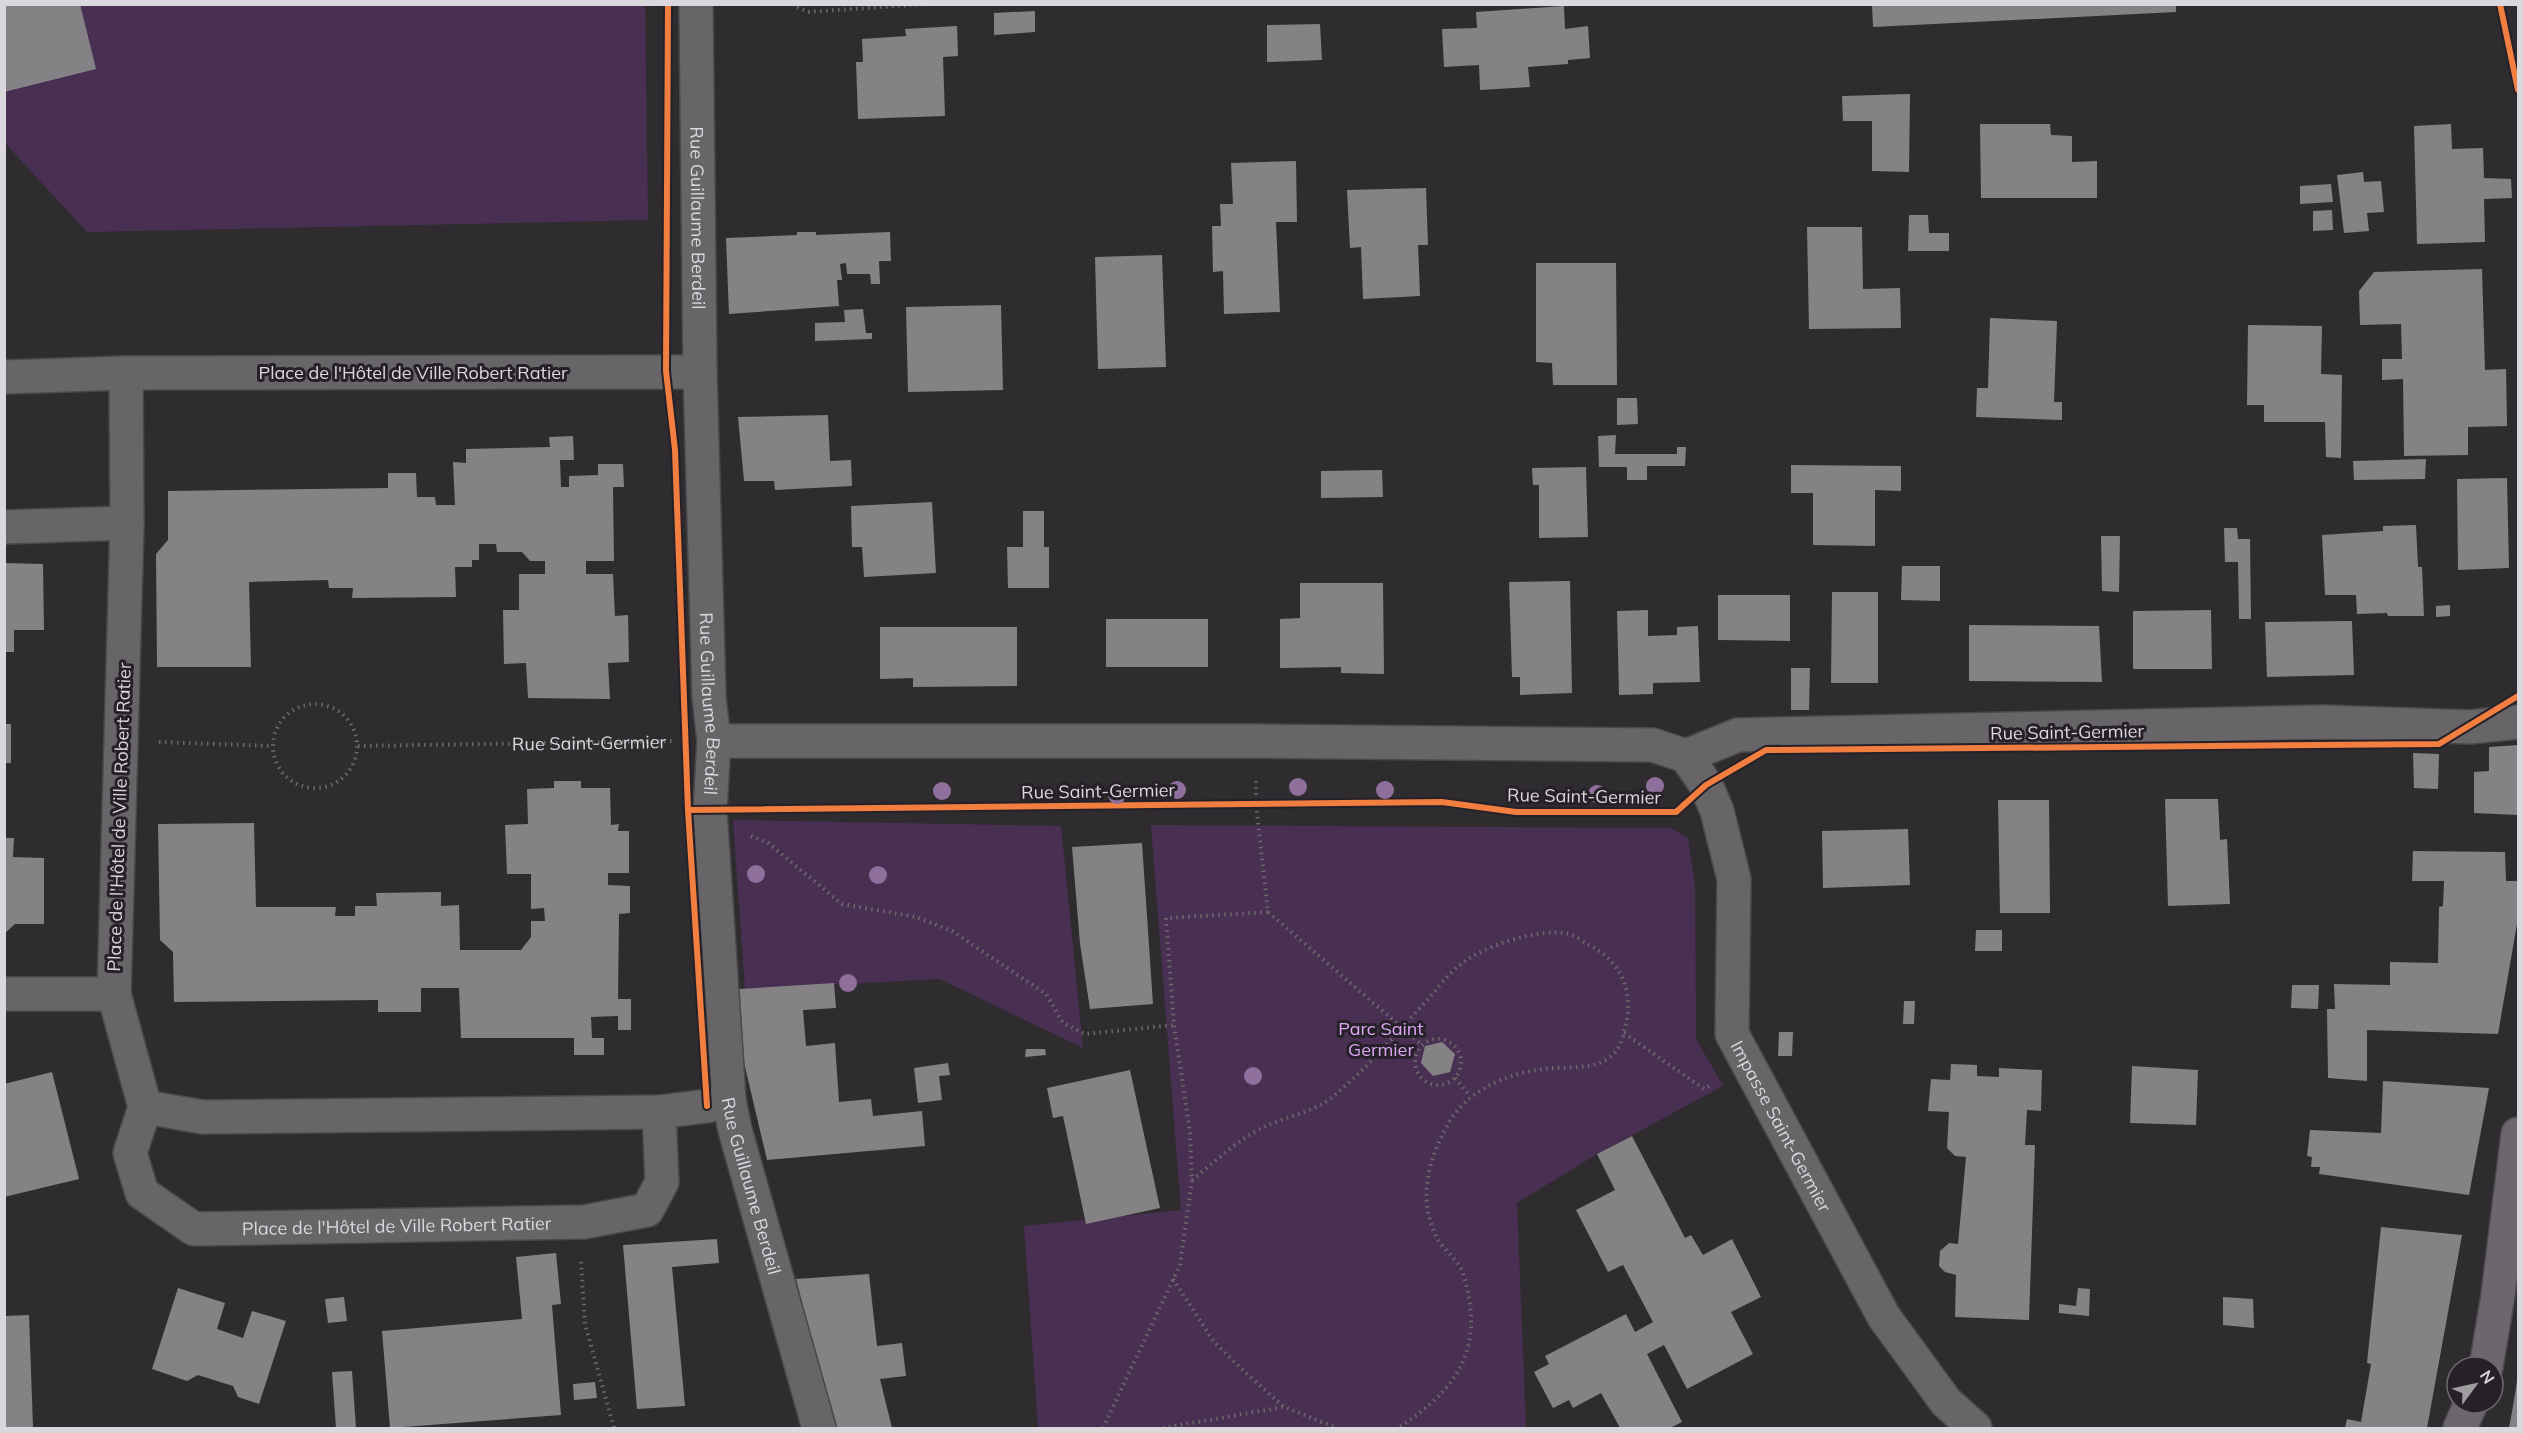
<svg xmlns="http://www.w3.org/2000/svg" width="2523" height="1433" font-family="Mulish,sans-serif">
<rect width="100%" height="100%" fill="#2f2c30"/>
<path fill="#493053" d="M 5,5 L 645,5 L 648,220 L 87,232 L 5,143 Z
M 733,820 L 1061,826 L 1083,1048 L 940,979 L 745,989 Z
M 1151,825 L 1671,828 L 1688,838 L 1695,886 L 1696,1039 L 1723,1086 L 1597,1154 L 1517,1203 L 1526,1428 L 1038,1428 L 1024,1226 L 1181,1210 Z"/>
<path fill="#858286" d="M 4,4 L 80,4 L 96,69 L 4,92 Z
M 1872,4 L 2176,4 L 2176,12 L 1873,27 Z
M 1564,6 L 1565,29 L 1588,26 L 1590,58 L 1568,60 L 1568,64 L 1528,67 L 1530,87 L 1480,90 L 1479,65 L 1444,67 L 1442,29 L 1477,28 L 1476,12 Z
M 1035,11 L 1035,32 L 994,35 L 994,13 Z
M 1320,24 L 1322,60 L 1267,62 L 1267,25 Z
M 957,26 L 958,56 L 943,57 L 945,116 L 858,119 L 856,62 L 863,62 L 862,39 L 906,36 L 905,29 Z
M 1910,94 L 1909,172 L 1872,171 L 1872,121 L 1843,121 L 1842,96 Z
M 1980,124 L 2050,124 L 2051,135 L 2072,136 L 2072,162 L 2097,161 L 2097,198 L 1981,198 Z
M 2451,124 L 2452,149 L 2483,148 L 2484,178 L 2511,179 L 2512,198 L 2484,199 L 2485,242 L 2417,244 L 2414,126 Z
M 1296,161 L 1297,222 L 1276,222 L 1280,312 L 1224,314 L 1223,271 L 1213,272 L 1212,226 L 1221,226 L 1220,204 L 1233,204 L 1231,163 Z
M 2363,172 L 2364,182 L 2381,181 L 2384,212 L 2367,213 L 2369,231 L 2344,233 L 2337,175 Z
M 2331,184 L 2333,202 L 2300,204 L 2300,186 Z
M 1426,188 L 1428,245 L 1418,245 L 1420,296 L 1363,299 L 1361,247 L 1350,248 L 1347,190 Z
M 2332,210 L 2333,230 L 2313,231 L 2313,211 Z
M 1909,215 L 1928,215 L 1929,233 L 1949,233 L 1949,251 L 1908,251 Z
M 1807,227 L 1862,227 L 1863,289 L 1900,288 L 1901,328 L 1809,329 Z
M 797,232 L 816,232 L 816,235 L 890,232 L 891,261 L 879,261 L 880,284 L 871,284 L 870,274 L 847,274 L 846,263 L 840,264 L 842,280 L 837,280 L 839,306 L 729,314 L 726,238 L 797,235 Z
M 1162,255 L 1166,367 L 1098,369 L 1095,257 Z
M 1536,263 L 1616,263 L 1617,385 L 1553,385 L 1552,363 L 1536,362 Z
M 2482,269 L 2485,370 L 2506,369 L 2507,426 L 2468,427 L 2468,455 L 2404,456 L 2403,379 L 2382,380 L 2382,359 L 2402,359 L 2401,324 L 2360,325 L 2359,291 L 2374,272 Z
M 1001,305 L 1003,390 L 908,392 L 906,307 Z
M 863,309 L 866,333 L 872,333 L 872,339 L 815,341 L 815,323 L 845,322 L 844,310 Z
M 1990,318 L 2057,321 L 2054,402 L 2062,402 L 2062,420 L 1976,417 L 1977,388 L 1988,388 Z
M 2248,325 L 2322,326 L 2321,374 L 2342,375 L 2341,458 L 2326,457 L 2325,422 L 2264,422 L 2264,405 L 2247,405 Z
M 1617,398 L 1637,398 L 1638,424 L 1617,425 Z
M 828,415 L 830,461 L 851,460 L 852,486 L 775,490 L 774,481 L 744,481 L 738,417 Z
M 1616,435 L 1615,454 L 1677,454 L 1677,447 L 1686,447 L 1685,466 L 1647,466 L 1647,480 L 1627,480 L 1627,467 L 1599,467 L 1598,436 Z
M 573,436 L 574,460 L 560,460 L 561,487 L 569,487 L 569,476 L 598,475 L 598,464 L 623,464 L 624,487 L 613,487 L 614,561 L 586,561 L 586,574 L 613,574 L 615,616 L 628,615 L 629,662 L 608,663 L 610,699 L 528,698 L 526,663 L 504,664 L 503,610 L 519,610 L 519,574 L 545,574 L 545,561 L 530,561 L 522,552 L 497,552 L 496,544 L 479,544 L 479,560 L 472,560 L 472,567 L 455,567 L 456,597 L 352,598 L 353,588 L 329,588 L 328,580 L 249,582 L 251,667 L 157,667 L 156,554 L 168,540 L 168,491 L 388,488 L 388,473 L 416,473 L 417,497 L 435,497 L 436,505 L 455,505 L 453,462 L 466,463 L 466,449 L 550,447 L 549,437 Z
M 2426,459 L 2425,479 L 2354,480 L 2353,461 Z
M 1791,465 L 1901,466 L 1901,491 L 1875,490 L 1875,546 L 1813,545 L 1813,493 L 1791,493 Z
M 1586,467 L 1588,537 L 1539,538 L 1539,485 L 1533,485 L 1532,468 Z
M 1382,470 L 1383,497 L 1321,498 L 1321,471 Z
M 2507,478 L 2509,568 L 2458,570 L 2457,479 Z
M 932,502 L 936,573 L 864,577 L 862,547 L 852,547 L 851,506 Z
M 1023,511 L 1044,511 L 1044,547 L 1049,547 L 1049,588 L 1008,588 L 1007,547 L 1023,547 Z
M 2416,525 L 2418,567 L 2422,567 L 2424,616 L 2388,616 L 2387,613 L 2357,614 L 2356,595 L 2325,595 L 2322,535 L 2383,531 L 2383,526 Z
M 2224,528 L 2237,528 L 2238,539 L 2250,539 L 2251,619 L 2239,619 L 2238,562 L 2225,562 Z
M 2101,536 L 2120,536 L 2119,592 L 2102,591 Z
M 4,563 L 43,564 L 44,630 L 14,630 L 14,652 L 4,652 Z
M 1902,566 L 1940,566 L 1940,601 L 1901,600 Z
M 1570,581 L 1572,693 L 1520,695 L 1520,677 L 1512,677 L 1509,582 Z
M 1300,583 L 1383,583 L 1384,674 L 1341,673 L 1341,667 L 1280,668 L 1280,619 L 1300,618 Z
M 1832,592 L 1878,592 L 1878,683 L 1831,683 Z
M 1718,595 L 1790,595 L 1790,641 L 1718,640 Z
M 2450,605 L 2450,616 L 2436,617 L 2436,606 Z
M 1648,610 L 1648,636 L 1677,635 L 1677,627 L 1698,626 L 1700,682 L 1653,683 L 1653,694 L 1619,695 L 1617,611 Z
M 2211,610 L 2212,669 L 2133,669 L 2133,611 Z
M 1106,619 L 1208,619 L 1208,667 L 1106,667 Z
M 2352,621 L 2354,675 L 2267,677 L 2265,622 Z
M 1969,625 L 2099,626 L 2102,682 L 1969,681 Z
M 880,627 L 1017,627 L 1017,686 L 913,687 L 913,678 L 880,679 Z
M 1791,668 L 1810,668 L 1809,710 L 1791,710 Z
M 4,724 L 11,724 L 11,763 L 4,763 Z
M 2518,745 L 2518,815 L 2474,813 L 2474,772 L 2489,771 L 2489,747 Z
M 2413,753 L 2439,754 L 2438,789 L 2414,788 Z
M 554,781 L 581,781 L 581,788 L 610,788 L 611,825 L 619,824 L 618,831 L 629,831 L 629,873 L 608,873 L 608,885 L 630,886 L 630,913 L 619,914 L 618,999 L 631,999 L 631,1030 L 618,1030 L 618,1016 L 591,1017 L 592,1038 L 604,1038 L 604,1055 L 574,1055 L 574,1038 L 461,1038 L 459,988 L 421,988 L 421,1012 L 378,1012 L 378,1000 L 174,1002 L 173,952 L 160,940 L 158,824 L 254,823 L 256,907 L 336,907 L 335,916 L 355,916 L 355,906 L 377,906 L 376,893 L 441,892 L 441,906 L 459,905 L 460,950 L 521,950 L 531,937 L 531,921 L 545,921 L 544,908 L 531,909 L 531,874 L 507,874 L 505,825 L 528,824 L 527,789 L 554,788 Z
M 2165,799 L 2218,799 L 2220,840 L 2227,839 L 2230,904 L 2168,906 Z
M 1998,800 L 2049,800 L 2050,913 L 2000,913 Z
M 1908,829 L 1910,885 L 1823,888 L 1822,831 Z
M 4,838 L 14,838 L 13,857 L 44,858 L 44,924 L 15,924 L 4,934 Z
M 1142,843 L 1153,1004 L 1090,1009 L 1080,944 L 1072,847 Z
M 2413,851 L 2505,852 L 2506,881 L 2518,881 L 2518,918 L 2498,1034 L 2367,1030 L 2367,1081 L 2328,1078 L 2327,1009 L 2335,1009 L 2334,984 L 2390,985 L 2390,962 L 2438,963 L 2439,907 L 2443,906 L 2444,881 L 2412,881 Z
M 1976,930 L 2002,930 L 2002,951 L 1975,951 Z
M 834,983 L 836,1008 L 803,1010 L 806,1046 L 835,1043 L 839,1102 L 871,1099 L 873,1116 L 922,1111 L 925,1146 L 767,1160 L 741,1050 L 738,989 Z
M 2292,985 L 2319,985 L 2318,1009 L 2291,1008 Z
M 1904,1001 L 1915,1001 L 1914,1024 L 1903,1024 Z
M 1779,1032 L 1793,1032 L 1792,1056 L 1778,1056 Z
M 1442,1042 L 1455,1054 L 1450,1072 L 1433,1076 L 1421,1063 L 1425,1046 Z
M 1026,1049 L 1045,1049 L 1046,1055 L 1025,1057 Z
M 948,1063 L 950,1075 L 939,1076 L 942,1100 L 918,1103 L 914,1068 Z
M 1951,1064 L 1977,1065 L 1977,1076 L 1999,1077 L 1999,1068 L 2042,1070 L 2041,1111 L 2027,1110 L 2025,1145 L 2035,1145 L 2029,1320 L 1955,1317 L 1956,1275 L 1945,1272 L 1939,1266 L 1940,1251 L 1949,1243 L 1958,1244 L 1966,1157 L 1955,1156 L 1947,1148 L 1949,1112 L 1928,1111 L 1931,1079 L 1950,1080 Z
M 2132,1066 L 2198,1070 L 2196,1125 L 2130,1123 Z
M 1130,1070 L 1160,1208 L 1086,1224 L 1063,1116 L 1053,1118 L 1047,1088 Z
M 52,1072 L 79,1179 L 4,1197 L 4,1084 Z
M 2383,1081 L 2489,1088 L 2469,1195 L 2319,1174 L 2320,1167 L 2311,1167 L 2312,1157 L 2307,1156 L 2310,1130 L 2381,1133 Z
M 1632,1136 L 1685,1238 L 1691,1235 L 1703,1255 L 1732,1239 L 1761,1297 L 1731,1312 L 1753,1354 L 1687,1389 L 1664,1345 L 1647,1354 L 1682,1422 L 1670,1428 L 1620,1428 L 1601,1393 L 1573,1408 L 1569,1400 L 1553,1408 L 1534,1372 L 1549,1364 L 1545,1356 L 1626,1314 L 1635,1332 L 1653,1322 L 1623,1265 L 1608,1272 L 1576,1210 L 1615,1190 L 1597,1154 Z
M 2381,1227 L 2462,1235 L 2427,1428 L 2345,1428 L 2347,1419 L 2361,1422 L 2371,1364 L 2367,1363 Z
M 717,1239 L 719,1263 L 672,1267 L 685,1406 L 637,1409 L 623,1245 Z
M 556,1253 L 561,1304 L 552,1305 L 561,1415 L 390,1428 L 382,1331 L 522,1319 L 516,1257 Z
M 869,1274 L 877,1346 L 902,1343 L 906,1376 L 880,1379 L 892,1428 L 834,1428 L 796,1279 Z
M 178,1288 L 225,1303 L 217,1329 L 243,1338 L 252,1311 L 286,1321 L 259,1404 L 238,1397 L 233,1386 L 198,1375 L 187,1381 L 152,1369 Z
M 2078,1288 L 2090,1289 L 2089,1316 L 2059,1313 L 2059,1304 L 2076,1306 Z
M 344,1297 L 347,1321 L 328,1323 L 325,1299 Z
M 2223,1297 L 2253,1299 L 2254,1328 L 2223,1325 Z
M 29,1315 L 33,1427 L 4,1428 L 4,1316 Z
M 352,1371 L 356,1428 L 336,1428 L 332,1372 Z
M 2517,1381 L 2518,1428 L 2509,1428 L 2512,1412 Z
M 595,1382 L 597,1398 L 574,1400 L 573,1384 Z"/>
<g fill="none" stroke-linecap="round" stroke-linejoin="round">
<defs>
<g id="minor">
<path id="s2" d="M 696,4 L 700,372 L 709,697 L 714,741 L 710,810 L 729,1100 L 735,1130 L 819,1428"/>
<path d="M 700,372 L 126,373 L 127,523 L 114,994 L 145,1107 L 203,1117 L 659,1112 L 707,1106 L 729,1100"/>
<path d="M 4,377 L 126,373"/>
<path d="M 4,527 L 127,523"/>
<path d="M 714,741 L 1257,741 L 1653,745 L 1686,756 L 1738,735 L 2324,722 L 2470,727 L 2518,722"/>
<path id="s3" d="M 1686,756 L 1706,785 L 1717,811 L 1734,879 L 1732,1034 L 1884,1317 L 1946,1402 L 1975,1428"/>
<path d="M 4,994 L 114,994"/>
<path id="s4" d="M 145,1107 L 130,1153 L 142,1193 L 194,1229 L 584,1222 L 647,1210 L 662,1182 L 659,1112"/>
</g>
<path id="major" d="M 2486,1367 L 2498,1295 L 2518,1134
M 2460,1428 L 2471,1403"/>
</defs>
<use href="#minor" stroke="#4b484c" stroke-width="36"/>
<use href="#major" stroke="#4b484c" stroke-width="36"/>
<g stroke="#6c6a6c" stroke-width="4" stroke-dasharray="1.5 4.5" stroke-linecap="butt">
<path d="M 792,4 L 808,12 L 926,4"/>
<circle cx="315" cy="746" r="42"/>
<path d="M 159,742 L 272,746"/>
<path id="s1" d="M 358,746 L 674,741"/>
<path d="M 1256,781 L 1256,804 L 1268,912 L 1422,1045"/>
<path d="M 751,836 L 768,843 L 842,904 L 916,917 L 952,931 L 1046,994 L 1063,1023 L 1085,1034 L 1174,1025"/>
<path d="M 1624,1033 L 1704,1089 L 1713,1084"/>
<circle cx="1438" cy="1062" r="23"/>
<path d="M 1455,1078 L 1470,1096"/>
<path d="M 1192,1180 C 1214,1163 1237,1140 1262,1128 C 1283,1117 1312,1113 1331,1098 C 1367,1069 1397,1033 1428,999 C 1438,988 1448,974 1460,965 C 1482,946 1540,927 1569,934 C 1576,936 1583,942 1589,945 C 1624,963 1635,995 1624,1032 C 1622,1041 1618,1051 1610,1057 C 1595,1069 1572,1067 1554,1068 C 1513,1071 1468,1087 1447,1126 C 1428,1160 1418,1199 1436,1236 C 1442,1249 1458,1259 1463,1273 C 1486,1348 1459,1388 1398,1428"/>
<path d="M 581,1262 L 585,1324 L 614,1428"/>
<path d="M 1173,1279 L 1214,1342 L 1245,1372 L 1284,1407 L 1337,1428"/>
<path d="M 1103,1428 L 1180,1265 L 1192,1180 L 1190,1133 L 1174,1025 L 1166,918 L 1268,912"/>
<path d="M 1163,1428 L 1283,1407"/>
</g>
<use href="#minor" stroke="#676568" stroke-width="33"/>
<use href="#major" stroke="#6c666f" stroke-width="33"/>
<defs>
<path id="cycleway" d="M 668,4 L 666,371 L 675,450 L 688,810 L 707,1106
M 2500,4 L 2518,90
M 688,810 L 1442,802 L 1516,812 L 1676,812 L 1706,785 L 1766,750 L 2439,744 L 2518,696"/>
</defs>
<use href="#cycleway" stroke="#262128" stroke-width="10"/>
<use href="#cycleway" stroke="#f27e40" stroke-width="6"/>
</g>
<g fill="#8f6f9c">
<circle cx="1655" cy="786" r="9"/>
<circle cx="1298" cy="787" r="9"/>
<circle cx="1177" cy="790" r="9"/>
<circle cx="1385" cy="790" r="9"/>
<circle cx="942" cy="791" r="9"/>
<circle cx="1597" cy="794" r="9"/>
<circle cx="1117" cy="795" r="9"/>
<circle cx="756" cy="874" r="9"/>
<circle cx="878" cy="875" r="9"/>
<circle cx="848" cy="983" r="9"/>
<circle cx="1253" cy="1076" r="9"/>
</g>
<g text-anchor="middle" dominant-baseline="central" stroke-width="6" stroke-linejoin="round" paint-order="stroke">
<g font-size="18" fill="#dbd8dd" stroke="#262128">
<text stroke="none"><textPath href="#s2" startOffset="214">Rue Guillaume Berdeil</textPath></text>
<text x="413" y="372">Place de l'Hôtel de Ville Robert Ratier</text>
<text stroke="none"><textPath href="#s2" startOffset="700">Rue Guillaume Berdeil</textPath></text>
<text transform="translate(2067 732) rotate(-1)">Rue Saint-Germier</text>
<text stroke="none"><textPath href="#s1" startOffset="231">Rue Saint-Germier</textPath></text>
<text transform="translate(1098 791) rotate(-1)">Rue Saint-Germier</text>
<text transform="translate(1584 796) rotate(1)">Rue Saint-Germier</text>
<text transform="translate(119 817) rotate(-88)">Place de l'Hôtel de Ville Robert Ratier</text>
<text stroke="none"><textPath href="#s3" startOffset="393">Impasse Saint-Germier</textPath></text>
<text stroke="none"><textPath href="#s2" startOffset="1186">Rue Guillaume Berdeil</textPath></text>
<text stroke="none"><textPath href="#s4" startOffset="356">Place de l'Hôtel de Ville Robert Ratier</textPath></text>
</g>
<g font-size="18" fill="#dda6f5" stroke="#262128">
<text x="1381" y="1028">Parc Saint<tspan x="1381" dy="21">Germier</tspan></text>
</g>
</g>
<rect width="2523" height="1433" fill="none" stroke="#dbd8dd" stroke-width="12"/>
<g transform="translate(2475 1385) rotate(57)"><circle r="28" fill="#262128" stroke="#6e6a70" stroke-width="1.5"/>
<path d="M0-4.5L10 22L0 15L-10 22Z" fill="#9f9ca0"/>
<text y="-9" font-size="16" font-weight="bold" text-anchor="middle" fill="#dbd8dd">N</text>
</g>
</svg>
